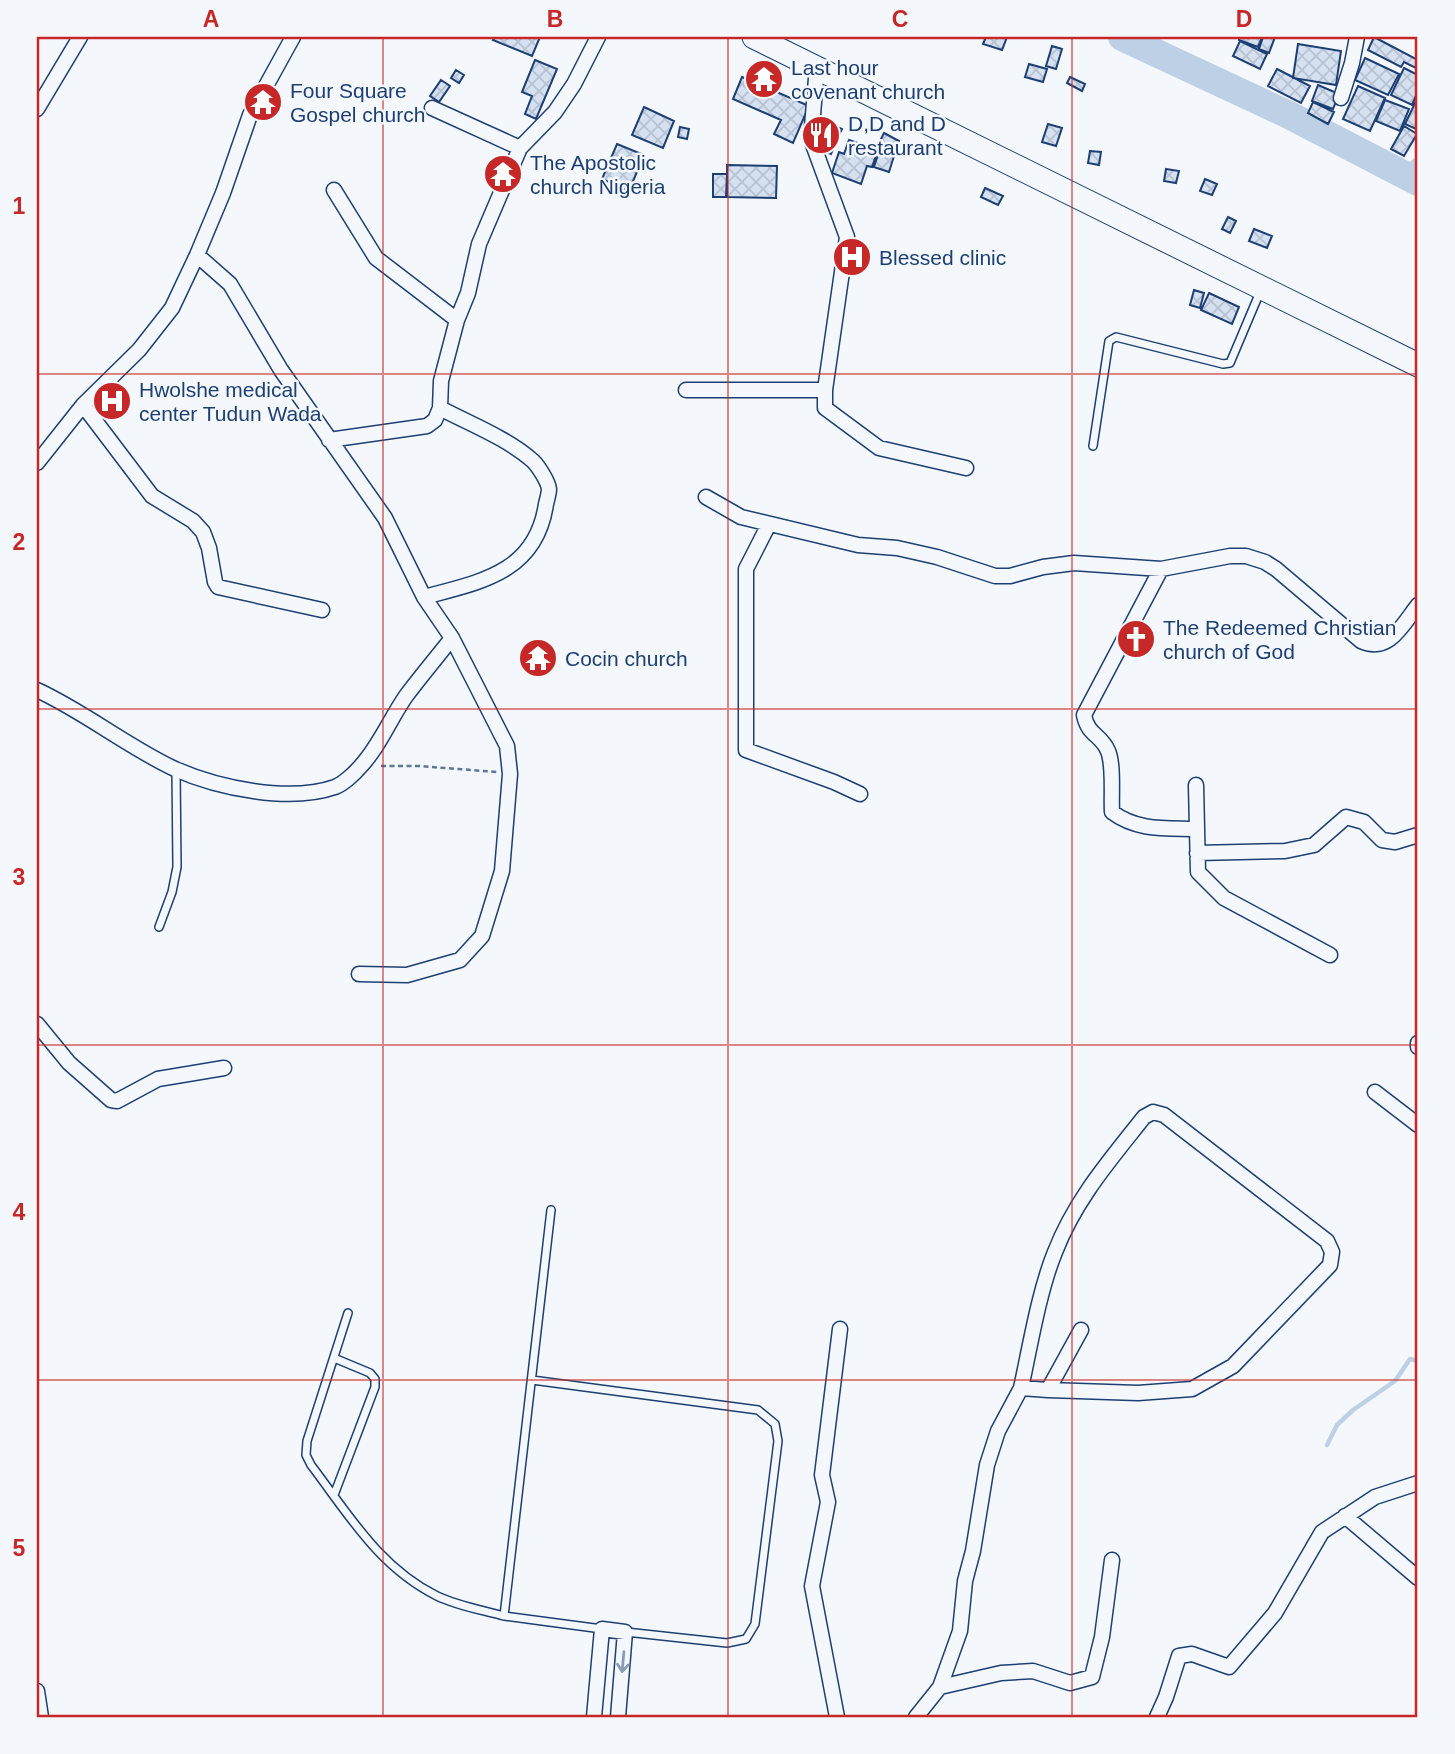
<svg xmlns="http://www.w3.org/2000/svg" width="1455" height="1754" font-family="Arial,sans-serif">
<defs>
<pattern id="building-cross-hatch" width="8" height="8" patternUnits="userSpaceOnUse" patternTransform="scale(1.75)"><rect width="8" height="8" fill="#d5e0f0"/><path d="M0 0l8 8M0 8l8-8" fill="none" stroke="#b6c1d1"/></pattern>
</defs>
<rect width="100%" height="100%" fill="#f4f7fb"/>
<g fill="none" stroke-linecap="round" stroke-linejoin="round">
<path stroke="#bed0e5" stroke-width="4.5" d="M 1400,173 L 1418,158
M 1327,1445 L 1337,1425 L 1353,1410 L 1395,1381 L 1410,1359 L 1418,1361"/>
<path stroke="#bed0e5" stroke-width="28" d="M 1122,37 L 1289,115 L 1418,182"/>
</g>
<path fill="url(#building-cross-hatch)" stroke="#1d3f73" stroke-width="2" d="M 495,37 L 540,37 L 532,56 L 493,40 Z
M 986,37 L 1007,37 L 1002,50 L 983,44 Z
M 1240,37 L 1262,37 L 1258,47 L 1239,40 Z
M 1263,37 L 1275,37 L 1269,53 L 1259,49 Z
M 1374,37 L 1418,60 L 1418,69 L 1404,62 L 1401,67 L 1368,50 Z
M 1240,41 L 1267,54 L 1260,69 L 1233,56 Z
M 1298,44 L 1341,51 L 1336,85 L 1293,78 Z
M 1052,46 L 1062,49 L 1056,69 L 1046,66 Z
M 1365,58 L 1399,74 L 1388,95 L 1355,80 Z
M 535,60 L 557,69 L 536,119 L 525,114 L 532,96 L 522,92 Z
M 1029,64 L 1047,69 L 1043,82 L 1025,77 Z
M 1404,68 L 1418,75 L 1418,91 L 1412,105 L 1391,95 Z
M 1277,69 L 1310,86 L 1301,103 L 1268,86 Z
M 456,70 L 464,75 L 459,83 L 451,78 Z
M 742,77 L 809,106 L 793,143 L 774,134 L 781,120 L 733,99 Z
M 1070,77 L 1085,84 L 1082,91 L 1067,83 Z
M 441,80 L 450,86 L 439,102 L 430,96 Z
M 1318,85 L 1339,94 L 1333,109 L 1312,101 Z
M 1358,86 L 1385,98 L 1370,131 L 1343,119 Z
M 1418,97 L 1418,124 L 1416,129 L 1405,124 Z
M 1385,100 L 1409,109 L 1400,131 L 1376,121 Z
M 1313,102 L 1334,112 L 1328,124 L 1308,113 Z
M 644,107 L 674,121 L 663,148 L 632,135 Z
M 830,124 L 842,129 L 838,137 L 827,133 Z
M 1048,124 L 1062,128 L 1056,146 L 1042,142 Z
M 1404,126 L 1417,134 L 1404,156 L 1391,149 Z
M 680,127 L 689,129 L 687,139 L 678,137 Z
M 884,133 L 899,141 L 892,155 L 877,147 Z
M 826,135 L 837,140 L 831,154 L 820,150 Z
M 849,140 L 878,150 L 872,167 L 867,166 L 861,184 L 832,173 L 839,152 L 844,154 Z
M 617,144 L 644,155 L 629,191 L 602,179 Z
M 879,151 L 894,156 L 889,172 L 874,167 Z
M 1090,151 L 1101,152 L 1099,165 L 1088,163 Z
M 727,165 L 777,166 L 776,198 L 727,197 Z
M 1166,169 L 1179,171 L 1176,183 L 1164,181 Z
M 713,174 L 727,174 L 726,197 L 713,197 Z
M 1205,179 L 1217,184 L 1212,195 L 1200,191 Z
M 985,188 L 1003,196 L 998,205 L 981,197 Z
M 1228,217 L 1236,221 L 1230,233 L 1222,229 Z
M 1254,229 L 1272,236 L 1267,248 L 1249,241 Z
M 1194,290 L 1204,293 L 1200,308 L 1190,305 Z
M 1209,293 L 1239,307 L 1232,324 L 1201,310 Z"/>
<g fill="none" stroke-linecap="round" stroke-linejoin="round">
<defs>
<path id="service" d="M 1093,446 L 1109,341 L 1116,337 L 1223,364 L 1230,363 L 1260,292
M 159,927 L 172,892 L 177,867 L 176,770
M 551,1210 L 504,1616 L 602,1629
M 348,1313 L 307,1441 L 306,1455 L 311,1465 C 349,1515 379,1567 437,1596 C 458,1606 482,1610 504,1616
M 532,1380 L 758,1410 L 775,1424 L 778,1441 L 755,1624 L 746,1639 L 727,1643 L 626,1632
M 334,1495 L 375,1387 L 375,1379 L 370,1373 L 334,1358"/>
<path id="minor" d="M 817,66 L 811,139 L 847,237 L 825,390 L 825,408 L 879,448 L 966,468
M 1341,98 L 1352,63 L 1357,37
M 432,108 L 520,148
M 37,109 L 80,37
M 334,190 L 376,258 L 457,320
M 197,255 L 230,284 L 281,370 L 385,518 L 424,597 L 452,638 L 507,746 L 510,774 L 502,871 L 482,936 L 460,960 L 407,975 L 359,974
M 686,390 L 825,390
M 83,405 L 152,496 L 193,521 L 203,532 L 209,548 L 215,582 L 218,587 L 322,610
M 329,440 L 427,426 L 435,420 L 440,408 L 441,381 L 457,320 L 468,293 L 479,244 L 520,148 L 555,112 L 574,84 L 598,37
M 37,463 L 83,405 L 139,350 L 172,308 L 197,255 L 223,193 L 250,115 L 293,37
M 706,497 L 741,517 L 858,545 L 897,548 L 937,557 L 995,576 L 1010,576 L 1043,567 L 1074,563 L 1161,569 L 1230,556 L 1246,556 L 1265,562 L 1276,569 L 1361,641 C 1389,654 1403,624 1418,605
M 769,524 L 746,569 L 746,750 L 834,782 L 860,794
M 1161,569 L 1084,715 C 1088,736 1101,734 1108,751 C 1114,765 1111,796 1112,812 C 1137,831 1166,828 1196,829
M 424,597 C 480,582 536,573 546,504 C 547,500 549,493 549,489 C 548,481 538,466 533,461 C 507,438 470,424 440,408
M 37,690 C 85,712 126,746 175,769 C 218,788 289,803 335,787 C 343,784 354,774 360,767 C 379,747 390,719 406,696 C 421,676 437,657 452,638
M 1196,785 L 1198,872 L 1224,898 L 1330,955
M 1197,853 L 1285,851 L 1314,845 L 1346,817 L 1364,822 L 1382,840 L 1395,842 L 1418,835
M 37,1024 L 69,1063 L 111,1100 L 117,1101 L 158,1079 L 224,1068
M 1418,1043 L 1418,1047
M 1375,1092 L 1418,1125
M 1021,1388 C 1030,1347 1039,1291 1055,1252 C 1075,1200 1110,1160 1144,1117 L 1153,1112 L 1164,1115 L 1327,1241 L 1332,1252 L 1330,1265 L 1233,1366 L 1192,1389 L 1138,1393 L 1048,1390
M 1345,1516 L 1418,1578
M 940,1687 L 1001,1673 L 1033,1671 L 1070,1683 L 1092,1677 L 1102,1637 L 1112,1560
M 37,1691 L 41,1717
M 594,1717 L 602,1629 L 625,1632 L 618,1717
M 837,1717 L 812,1586 L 828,1502 L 822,1475 L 840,1329
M 916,1717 L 940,1687 L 960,1631 L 965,1581 L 973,1551 L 987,1465 L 998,1431 L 1021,1388 L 1048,1390 L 1081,1330
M 1157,1717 L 1166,1697 L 1179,1656 L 1192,1654 L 1229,1667 L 1275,1613 L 1322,1532 L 1375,1497 L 1418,1483"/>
<path id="primary" d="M 754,37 L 1418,365"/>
</defs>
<use href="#service" stroke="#1d3f73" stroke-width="10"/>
<use href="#minor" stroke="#1d3f73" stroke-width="17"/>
<use href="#primary" stroke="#1d3f73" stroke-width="25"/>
<path stroke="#5e769c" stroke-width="2.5" stroke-dasharray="5 3.5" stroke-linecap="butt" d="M 381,766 L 419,766 L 497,772"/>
<use href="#service" stroke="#f4f7fb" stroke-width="7"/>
<use href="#minor" stroke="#f4f7fb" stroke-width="14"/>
<use href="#primary" stroke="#f4f7fb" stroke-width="23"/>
</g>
<defs><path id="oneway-shaft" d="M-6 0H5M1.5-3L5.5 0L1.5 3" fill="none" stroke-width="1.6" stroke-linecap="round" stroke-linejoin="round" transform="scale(1.75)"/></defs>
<use stroke="#889bb7" href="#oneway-shaft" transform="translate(623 1662) rotate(95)"/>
<path fill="none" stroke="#c62828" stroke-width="2" stroke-opacity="0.55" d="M 383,37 L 383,1717M 728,37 L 728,1717M 1072,37 L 1072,1717M 37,374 L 1418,374M 37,709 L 1418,709M 37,1045 L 1418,1045M 37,1380 L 1418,1380"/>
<defs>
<symbol id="temple-disc" viewBox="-11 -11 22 22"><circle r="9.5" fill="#c62828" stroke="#f4f7fb"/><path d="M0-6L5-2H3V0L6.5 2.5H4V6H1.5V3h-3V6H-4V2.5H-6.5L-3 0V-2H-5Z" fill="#fff"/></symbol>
<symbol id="restaurant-disc" viewBox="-11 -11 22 22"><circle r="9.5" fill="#c62828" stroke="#f4f7fb"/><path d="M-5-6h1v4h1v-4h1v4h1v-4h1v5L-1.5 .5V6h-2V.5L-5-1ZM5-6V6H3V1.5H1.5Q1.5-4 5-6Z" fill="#fff"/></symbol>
<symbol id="hospital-disc" viewBox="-11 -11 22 22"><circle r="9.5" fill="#c62828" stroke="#f4f7fb"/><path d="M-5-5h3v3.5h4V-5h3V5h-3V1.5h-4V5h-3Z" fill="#fff"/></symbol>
<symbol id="church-disc" viewBox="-11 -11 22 22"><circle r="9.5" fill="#c62828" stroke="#f4f7fb"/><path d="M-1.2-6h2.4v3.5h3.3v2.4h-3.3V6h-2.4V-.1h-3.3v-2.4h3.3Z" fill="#fff"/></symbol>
</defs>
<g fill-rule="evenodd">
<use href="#temple-disc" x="742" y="57" width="44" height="44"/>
<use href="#temple-disc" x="241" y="80" width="44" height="44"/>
<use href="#restaurant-disc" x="799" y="113" width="44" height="44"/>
<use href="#temple-disc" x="481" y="152" width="44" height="44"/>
<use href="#hospital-disc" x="830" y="235" width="44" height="44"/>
<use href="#hospital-disc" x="90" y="379" width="44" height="44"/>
<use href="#church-disc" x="1114" y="617" width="44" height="44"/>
<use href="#temple-disc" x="516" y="636" width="44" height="44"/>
</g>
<g text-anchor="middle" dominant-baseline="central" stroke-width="5" stroke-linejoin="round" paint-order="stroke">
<g font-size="21" fill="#1d3f73" stroke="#f4f7fb" text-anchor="start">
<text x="791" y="67">Last hour<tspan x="791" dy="24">covenant church</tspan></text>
<text x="290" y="90">Four Square<tspan x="290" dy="24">Gospel church</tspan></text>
<text x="848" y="123">D,D and D<tspan x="848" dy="24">restaurant</tspan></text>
<text x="530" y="162">The Apostolic<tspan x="530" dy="24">church Nigeria</tspan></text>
<text x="879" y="257">Blessed clinic</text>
<text x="139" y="389">Hwolshe medical<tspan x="139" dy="24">center Tudun Wada</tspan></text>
<text x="1163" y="627">The Redeemed Christian<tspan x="1163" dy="24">church of God</tspan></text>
<text x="565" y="658">Cocin church</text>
</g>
</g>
<rect width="1455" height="1754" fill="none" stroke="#f4f7fb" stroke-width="77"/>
<rect x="38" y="38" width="1378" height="1678" fill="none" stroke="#c62828" stroke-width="2.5"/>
<g font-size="23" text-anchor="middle" font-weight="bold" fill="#c62828">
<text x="211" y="27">A</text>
<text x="555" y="27">B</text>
<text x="900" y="27">C</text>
<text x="1244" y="27">D</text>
<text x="19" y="214">1</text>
<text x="19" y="550">2</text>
<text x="19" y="885">3</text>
<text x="19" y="1220">4</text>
<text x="19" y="1556">5</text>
</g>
</svg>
